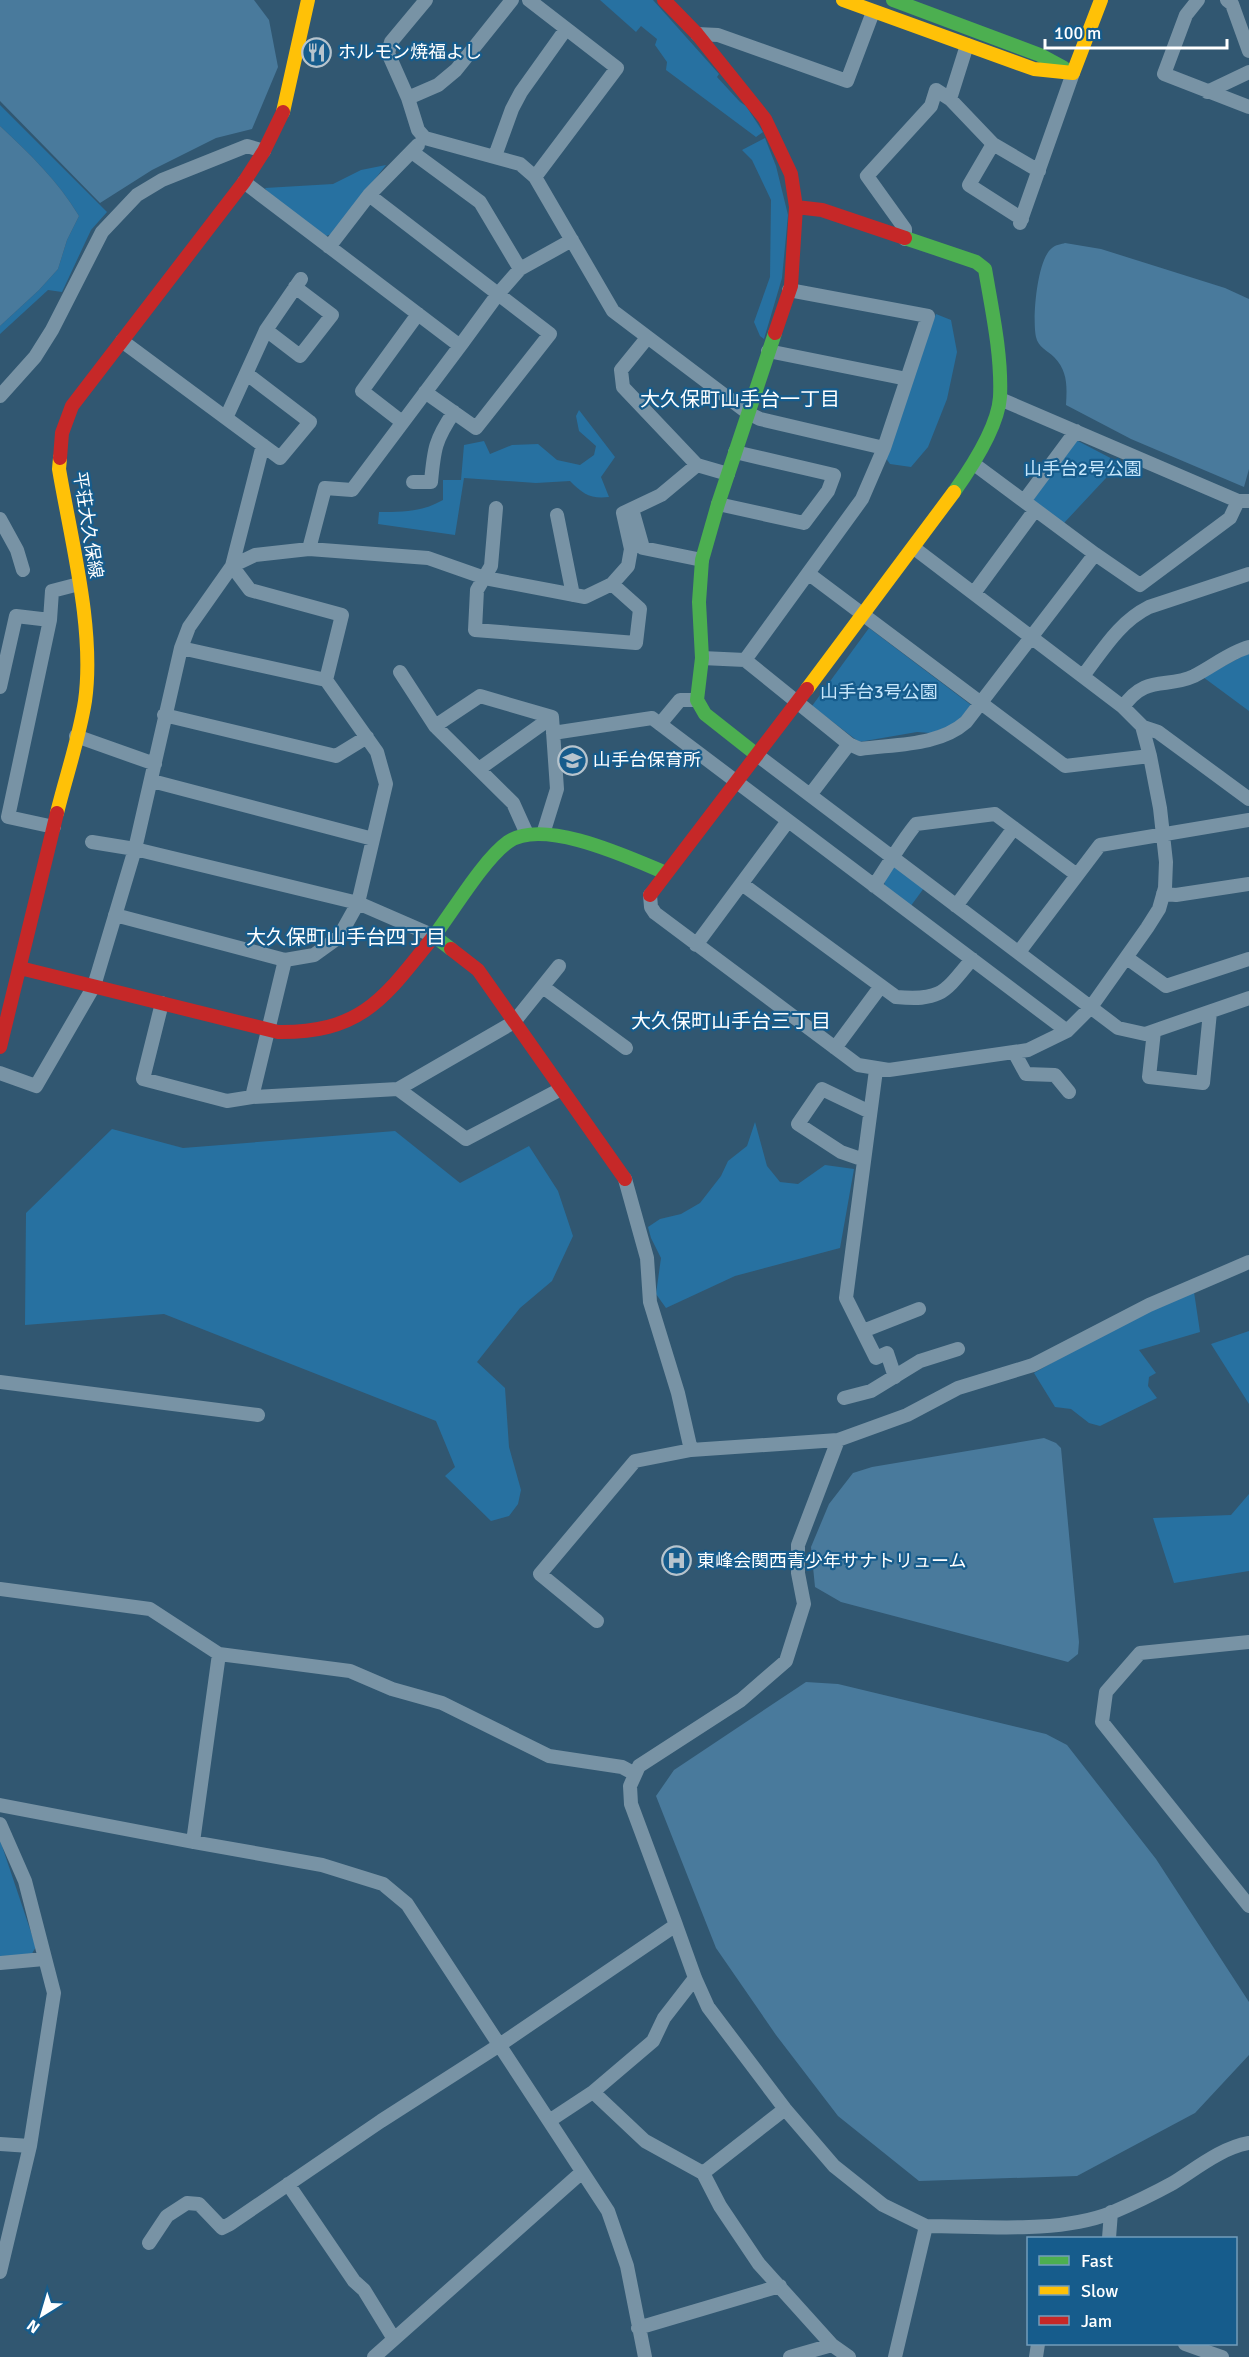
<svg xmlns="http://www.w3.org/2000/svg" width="1249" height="2357" font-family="Signika,'Noto Sans JP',sans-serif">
<rect width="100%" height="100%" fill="#315771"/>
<path fill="#2771a1" d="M 600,0 L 653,0 L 719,74 L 717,77 L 740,102 L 746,106 L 763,132 L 756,137 L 666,70 L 667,62 L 655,45 L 657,39 L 641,26 L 636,32 Z
M 0,105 L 107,212 L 91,230 L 62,292 L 48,290 L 0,334 L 0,326 L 39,290 L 58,269 L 67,240 L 79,216 C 58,181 30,154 0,126 Z
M 765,138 L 776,166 L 788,215 L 782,278 L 764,339 L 760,336 L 754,322 L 770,277 L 771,200 L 752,160 L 742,150 Z
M 386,165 L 332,234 L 326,236 L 269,194 L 265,188 L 333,184 L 361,170 Z
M 936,314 L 951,320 L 957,352 L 947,399 L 928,447 L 911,467 L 890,464 L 885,457 L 912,372 Z
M 579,410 L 615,457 L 601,477 L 609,497 C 590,499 583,494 570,481 L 536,483 L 464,478 L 455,535 L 378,524 L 379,512 C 403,512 422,512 443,500 L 443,480 L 461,480 L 464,445 L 484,441 L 490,454 L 512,445 L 538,444 L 557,460 L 580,465 L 594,455 L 596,446 L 579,431 L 576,416 Z
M 1076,440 L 1120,463 L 1064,523 L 1031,499 Z
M 869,628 L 971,705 L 959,720 L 950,726 L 931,733 L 917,732 L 859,742 L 812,706 Z
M 1249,653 L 1249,711 L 1203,677 Z
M 895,865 L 924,888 L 910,907 L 885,888 L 884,879 Z
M 755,1122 L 767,1166 L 780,1182 L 798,1184 L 825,1165 L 854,1169 L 840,1248 L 735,1276 L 666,1308 L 656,1294 L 661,1258 L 651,1238 L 648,1227 L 660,1219 L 681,1214 L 700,1203 L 721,1176 L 728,1161 L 747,1146 Z
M 112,1129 L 183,1148 L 395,1131 L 460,1183 L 529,1146 L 558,1191 L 573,1236 L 552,1281 L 520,1308 L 477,1362 L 505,1388 L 509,1447 L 521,1490 L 518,1504 L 509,1516 L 491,1521 L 445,1476 L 455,1467 L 436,1421 L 164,1314 L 25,1325 L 26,1213 Z
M 1194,1292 L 1200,1332 L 1139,1350 L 1156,1373 L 1149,1377 L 1148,1386 L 1157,1398 L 1100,1426 L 1089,1423 L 1071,1409 L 1055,1407 L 1034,1373 C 1086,1343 1138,1315 1194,1292 Z
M 1249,1331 L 1249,1404 L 1211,1344 Z
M 1249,1494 L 1249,1571 L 1174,1583 L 1153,1518 L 1231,1515 Z
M 0,1840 L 36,1947 L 31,1955 L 0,1956 Z"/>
<path fill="#497a9c" d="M 0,0 L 254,0 L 269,20 L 278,67 L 252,129 L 216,138 L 152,170 L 100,203 L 0,101 Z
M 0,126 C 30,154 58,181 79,216 L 67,240 L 58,269 L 39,290 L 0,326 Z
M 1065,243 L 1101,249 L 1225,288 L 1249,299 L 1249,469 L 1244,487 L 1131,439 L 1066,405 C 1067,387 1068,371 1054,357 C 1048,351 1038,347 1036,337 C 1032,319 1037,259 1052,248 C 1055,245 1062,244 1065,243 Z
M 1044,1438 L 1056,1443 L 1061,1448 L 1079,1642 L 1078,1654 L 1068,1662 L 841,1602 L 815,1587 L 811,1547 L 829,1504 L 853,1473 L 872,1467 Z
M 806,1682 L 838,1684 L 1046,1734 L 1067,1745 L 1156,1859 L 1249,2002 L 1249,2055 L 1195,2113 L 1077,2176 L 919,2181 L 838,2116 L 776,2035 L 716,1948 L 656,1796 L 674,1770 Z"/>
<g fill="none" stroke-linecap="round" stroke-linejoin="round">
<path stroke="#7893a5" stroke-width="14" d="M 426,0 L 391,42 L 388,53 L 408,98 L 418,130 L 425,138 L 520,164 L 535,177 L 613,311 L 748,413 L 760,419 L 884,448
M 529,0 L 617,68 L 535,177
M 1198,0 L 1186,15 L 1164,74 L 1249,107
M 1227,0 L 1232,4 L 1249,51
M 697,34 L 718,35 L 847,81 L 873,12
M 1207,92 L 1249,72
M 408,98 L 438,85 L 456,70 L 512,0
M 950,99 L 967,45
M 993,144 L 969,185 L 1022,219
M 412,152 L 480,202 L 520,269
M 495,156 L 512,109 L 521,92 L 566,29
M 244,182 L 460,346 L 498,294 L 520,269 L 572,240
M 369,195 L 550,334 L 476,428 L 425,392
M 1020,223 L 1073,73
M 905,239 L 905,229 L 867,176 L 931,106 L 936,90 L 950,99 L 993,144 L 1039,171
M 329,247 L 369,195 L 418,145
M 266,330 L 300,356 L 332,315 L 295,287
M 647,338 L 621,370 L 623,387 L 697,465 L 728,474
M 122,341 L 280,458 L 310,422 L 247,374
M 768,351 L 907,379
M 0,396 L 35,357 L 52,330 L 102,232 L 137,195 L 162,180 L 247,146 L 264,151
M 1000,399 L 1238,501 L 1249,501
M 226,418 L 266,330 L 301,279
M 402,422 L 362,391 L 418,314
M 974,464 L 1095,554 L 1140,585 L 1230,518 L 1238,501
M 413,482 L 431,482 C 434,449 435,440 454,412
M 1024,501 L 1076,431
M 718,504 L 804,523 L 828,491 L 834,475 L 735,452
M 496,508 L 491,566 L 477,590 L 475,630 L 636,643 L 640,609 L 612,584
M 632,509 L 643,548 L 702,560
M 557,515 L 573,595
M 0,519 L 17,550 L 23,570
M 914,548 L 1123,707 L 1143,727 L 1158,732 L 1249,799
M 309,549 L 325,488 L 352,490 L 460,346
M 232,566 L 255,555 L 309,549 L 428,558 L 485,578 L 585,597 L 612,584 L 628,566 L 631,549 L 623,513 L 661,495 L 697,465
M 232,566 L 263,445
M 809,574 L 1065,766 L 1150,756
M 974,593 L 1035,510
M 702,658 L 745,660 L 849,744 L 810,795
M 745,660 L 862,499 L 884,448 L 928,316 L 789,290
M 400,672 L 435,726 L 513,803 L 527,834
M 1083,676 C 1103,650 1119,622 1149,607 L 1249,574
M 0,687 L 16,616 L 50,620
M 1123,707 C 1146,674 1166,689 1194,676 C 1212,667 1230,652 1249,647
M 164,715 L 336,756 L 367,737
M 660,724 L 680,700 L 697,700
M 435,726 L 480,696 L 552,717 L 557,789 L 543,834
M 553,733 L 652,718 L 1067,1031
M 76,736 L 155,764
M 849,744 L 860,749 C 896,744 939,746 966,722 L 1095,554
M 757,755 L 1118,1028 L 1145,1034 L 1249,998
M 479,769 L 552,717
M 152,781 L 373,839
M 54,827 L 8,817 L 50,620 L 52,591 L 79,584
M 92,842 L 135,849 L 358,903 L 434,936
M 742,884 L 896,997 C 941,1001 944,993 972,959
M 874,886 C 888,865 900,844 916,824 L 995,814 L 1077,875
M 1163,894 L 1176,895 L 1249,884
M 650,895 L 651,907 L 655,913 L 858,1065 L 889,1070 L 1028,1050 L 1067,1031 L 1091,1007 L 1147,928 L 1159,909 L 1165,888 L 1166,862 L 1160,808 L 1150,756 L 1142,726
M 956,906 L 1014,828
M 115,915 L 285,960 L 314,955 L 339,937 L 358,903 L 386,784 L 377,752 L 326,680 L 181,648
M 696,945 L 788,821
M 1019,952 L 1100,845 L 1249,820
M 1127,958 L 1166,986 L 1249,959
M 543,987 L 626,1048
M 162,1003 L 143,1079 L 227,1101 L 252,1097 L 398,1089 L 466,1139 L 561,1089
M 1154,1031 L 1149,1077 L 1203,1083 L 1210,1012
M 835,1048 L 881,986
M 1014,1052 L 1026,1074 L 1055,1075 L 1069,1092
M 876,1070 L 846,1298 L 876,1358 L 887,1353 L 895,1377
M 0,1073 L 36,1086 L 94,986 L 135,849 L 181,648 L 189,627 L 232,566 L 250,590 L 342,615 L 326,680
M 398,1089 L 514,1022 L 559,966
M 252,1097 L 285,960
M 864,1160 L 841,1152 L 798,1124 L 822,1089 L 870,1112
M 625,1179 L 647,1258 L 650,1302 L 678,1393 L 691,1450
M 863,1331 L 919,1309
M 0,1382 L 258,1415
M 844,1398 L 871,1391 L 920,1361 L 958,1349
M 0,1589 L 150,1609 L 219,1654 L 193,1842
M 597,1621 L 540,1574 L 635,1461 L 691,1450 L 838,1440 L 907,1415 L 958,1388 L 1033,1365 L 1149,1305 L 1249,1262
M 1249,1642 L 1140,1653 L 1106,1692 L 1102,1722 L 1249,1906
M 219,1654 L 350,1671 L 392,1689 L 442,1703 L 549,1756 L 622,1767 L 635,1774
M 0,1805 L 193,1842 L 322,1865 L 383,1884 L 407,1904 L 608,2211 L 627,2266 L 645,2357
M 0,1824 L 25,1881 L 54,1993 L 30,2146 L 0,2272
M 676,1925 L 695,1978 L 708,2007 L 785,2109 L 834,2166 L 883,2205 L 926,2226
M 0,1963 L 44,1959
M 593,2092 L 653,2041 L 664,2018 L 695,1978
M 549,2121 L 593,2092 L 645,2141 L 703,2173 L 720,2206 L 759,2264 L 832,2345 L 849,2357
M 0,2144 L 30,2146
M 703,2173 L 785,2109
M 288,2184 L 354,2281 L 364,2290 L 394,2339
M 1109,2238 L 1111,2212
M 149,2243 L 167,2216 L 187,2203 L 199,2204 L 222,2228 L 230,2224 L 381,2121 L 498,2046 L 676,1925 L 631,1804 L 630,1786 L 639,1766 L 741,1700 L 786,1661 L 804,1604 L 798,1573 L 798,1545 L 838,1440
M 638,2328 L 780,2286
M 1185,2344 L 1222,2357
M 374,2357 L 582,2172
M 790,2357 L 832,2345
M 895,2357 L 926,2226 C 984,2226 1056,2234 1111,2213 C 1132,2204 1153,2194 1173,2183 C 1197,2168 1221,2148 1249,2143
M 1036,2357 L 1038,2344"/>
<path stroke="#4caf50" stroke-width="14" d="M 893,0 L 1040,55 L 1064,68
M 905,238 L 976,262 L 985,269 C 992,310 1002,356 1000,397 C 998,427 971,468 954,492
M 757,755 L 705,714 L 697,700 L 702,658 L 699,602 L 702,560 L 718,504 L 775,333
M 451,949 L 434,936 C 453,911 484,859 508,842 C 543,817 630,858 666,873"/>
<path stroke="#ffc107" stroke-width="14" d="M 843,0 L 1034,69 L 1073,73
M 1073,73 L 1101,0
M 283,112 L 308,0
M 807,689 L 954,492
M 57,813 C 66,776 79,739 85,701 C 95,630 71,540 59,469 L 60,458"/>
<path stroke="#c62828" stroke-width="14" d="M 664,0 L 697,34 L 765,119 L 791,174 L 796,207 L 791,286 L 775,333
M 796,207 L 822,210 L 905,238
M 60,458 L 62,433 L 72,406 L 244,182 L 264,151 L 283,112
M 650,895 L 807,689
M 451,949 L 478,970 L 625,1179
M 20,968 L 278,1032 C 363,1033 385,997 434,936
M 0,1047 L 57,813"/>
</g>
<defs>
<symbol id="restaurant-ring" viewBox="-11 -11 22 22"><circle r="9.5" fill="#165c8c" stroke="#b7c4cd" stroke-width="1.5"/><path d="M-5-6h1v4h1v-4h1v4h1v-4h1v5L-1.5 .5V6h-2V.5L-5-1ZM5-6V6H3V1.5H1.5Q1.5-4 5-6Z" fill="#b7c4cd"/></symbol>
<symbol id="school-ring" viewBox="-11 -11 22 22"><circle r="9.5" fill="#165c8c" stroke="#b7c4cd" stroke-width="1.5"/><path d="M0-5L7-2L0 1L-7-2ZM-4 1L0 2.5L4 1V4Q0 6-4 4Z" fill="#b7c4cd"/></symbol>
<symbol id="hospital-ring" viewBox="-11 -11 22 22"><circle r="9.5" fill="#165c8c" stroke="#b7c4cd" stroke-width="1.5"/><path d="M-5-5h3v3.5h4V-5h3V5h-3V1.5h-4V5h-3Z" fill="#b7c4cd"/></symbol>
</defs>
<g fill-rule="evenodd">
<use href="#restaurant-ring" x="300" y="36" width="33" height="33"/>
<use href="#school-ring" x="556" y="744" width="33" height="33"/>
<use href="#hospital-ring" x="660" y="1544" width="33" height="33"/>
</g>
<g text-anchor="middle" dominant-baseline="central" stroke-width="4.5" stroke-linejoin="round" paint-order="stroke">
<g font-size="18" fill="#fff" stroke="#165c8c" text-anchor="start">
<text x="338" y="52">ホルモン焼福よし</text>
<text x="593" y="760">山手台保育所</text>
<text x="697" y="1561">東峰会関西青少年サナトリューム</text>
</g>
<g font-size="18" fill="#c6e6fb" stroke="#165c8c">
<text x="1083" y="469">山手台2号公園</text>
<text x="879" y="692">山手台3号公園</text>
</g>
<g font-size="18" fill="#fff" stroke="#165c8c">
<text transform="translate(88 525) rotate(81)">平荘大久保線</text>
</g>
<g font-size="20" fill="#fff" stroke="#165c8c">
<text x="740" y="399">大久保町山手台一丁目</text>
<text x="346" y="937">大久保町山手台四丁目</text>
<text x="731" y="1021">大久保町山手台三丁目</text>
</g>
</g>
<rect x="1027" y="2237" width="210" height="108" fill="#165c8c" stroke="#739dba" stroke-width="1.5"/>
<rect x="1039" y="2256" width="30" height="9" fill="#4caf50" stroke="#739dba" stroke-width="1.5"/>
<text x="1081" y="2267" font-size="18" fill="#ffffff">Fast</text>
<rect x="1039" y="2286" width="30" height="9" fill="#ffc107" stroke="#739dba" stroke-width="1.5"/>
<text x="1081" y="2297" font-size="18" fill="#ffffff">Slow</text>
<rect x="1039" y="2316" width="30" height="9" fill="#c62828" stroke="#739dba" stroke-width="1.5"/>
<text x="1081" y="2327" font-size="18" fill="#ffffff">Jam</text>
<g transform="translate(42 2315) rotate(217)" stroke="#165c8c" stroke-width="4.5" paint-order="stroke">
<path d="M0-4.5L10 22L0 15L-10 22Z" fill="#ffffff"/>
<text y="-9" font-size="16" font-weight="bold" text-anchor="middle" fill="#ffffff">N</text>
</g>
<path d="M1045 39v9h182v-9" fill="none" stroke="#ffffff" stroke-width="3"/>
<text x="1054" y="39" font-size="18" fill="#ffffff" stroke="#165c8c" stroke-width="4.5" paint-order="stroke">100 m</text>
</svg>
